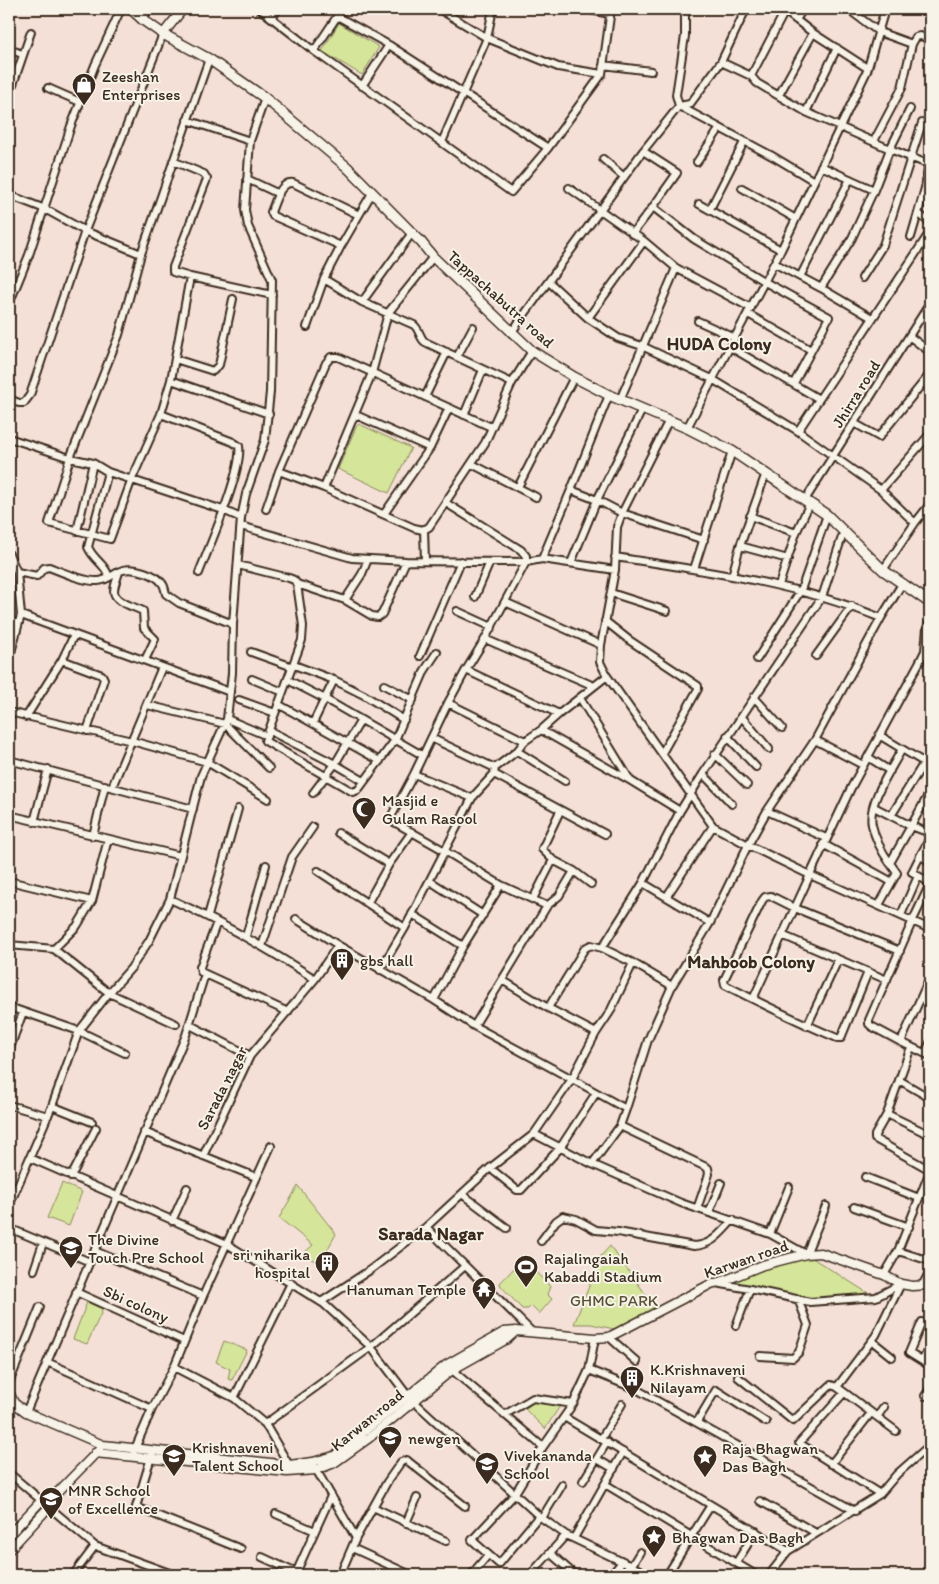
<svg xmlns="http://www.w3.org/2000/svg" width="939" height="1584" font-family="Itim,sans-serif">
<rect width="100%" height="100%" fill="#f5e0d7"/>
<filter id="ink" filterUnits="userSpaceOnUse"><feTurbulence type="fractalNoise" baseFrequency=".02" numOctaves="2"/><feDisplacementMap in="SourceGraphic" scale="10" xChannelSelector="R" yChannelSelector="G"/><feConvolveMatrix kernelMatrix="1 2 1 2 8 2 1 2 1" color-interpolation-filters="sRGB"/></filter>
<g filter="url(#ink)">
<path fill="#d5e599" stroke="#88885c" d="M 339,23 L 379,47 L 362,75 L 322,51 Z
M 359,424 L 411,448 L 389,493 L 338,469 L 356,427 Z
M 62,1183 L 82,1192 L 69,1226 L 47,1218 Z
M 298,1186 L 336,1234 L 320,1263 L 302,1255 L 313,1245 L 279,1218 Z
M 610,1246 L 659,1312 L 623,1331 L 591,1324 L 574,1324 L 601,1256 Z
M 806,1254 L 871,1295 L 793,1299 L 726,1280 Z
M 520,1262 L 527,1264 L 548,1284 L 550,1287 L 547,1294 L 552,1299 L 539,1314 L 531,1306 L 528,1309 L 522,1309 L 501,1286 L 500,1283 Z
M 87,1302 L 103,1309 L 87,1344 L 73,1339 Z
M 224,1341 L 247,1350 L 232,1380 L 228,1379 L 230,1369 L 216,1362 Z
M 534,1401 L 562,1403 L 545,1429 L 525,1409 Z"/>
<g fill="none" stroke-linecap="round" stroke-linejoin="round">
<defs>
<path id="minor" d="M 260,9 L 314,51 L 511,192 L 548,148 L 602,74 L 611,9
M 439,9 L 487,38 L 558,67 L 602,74
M 585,9 L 610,14
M 685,9 L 685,36 L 676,95 L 679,106 L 774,157 L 814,181
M 734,9 L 746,9
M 782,9 L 813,33 L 867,68
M 848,9 L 879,32 L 912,44
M 337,16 L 389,45 L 548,148
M 272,18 L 278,9
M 143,20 L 148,9
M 796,20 L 803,9
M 9,49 L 22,54
M 314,51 L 342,9
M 721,62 L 751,76 L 757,83 L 806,112 L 890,149 L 930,165
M 603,65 L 651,71
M 751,76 L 785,11
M 362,86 L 389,45
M 48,88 L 80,102
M 779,95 L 813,33
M 9,96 L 31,32
M 806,112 L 837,48
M 187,120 L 250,141
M 874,141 L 902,88 L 912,44 L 916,37 L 920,36 L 930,39
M 442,142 L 487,38 L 493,9
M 643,151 L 677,173 L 653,207
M 603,159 L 624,177
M 173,161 L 204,174 L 207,179 L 173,267 L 173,272 L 190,277 L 171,380 L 161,414 L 132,479 L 110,539 L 49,523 L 70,458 L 119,335 L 141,254 L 209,59
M 697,162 L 720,128
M 821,166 L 874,190
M 247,179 L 279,194
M 569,188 L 644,241 L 676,268
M 742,188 L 796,219
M 9,195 L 45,209 L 85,231 L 141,254
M 699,204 L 781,250
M 710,209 L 744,142
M 918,213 L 925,188 L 930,156
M 632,234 L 653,207 L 694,239 L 765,282 L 829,317 L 794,383
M 911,237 L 918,213 L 930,223
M 341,246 L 359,215
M 774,263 L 821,288 L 872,318
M 190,277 L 272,295
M 800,277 L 850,179
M 862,278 L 883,245 L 922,123
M 324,279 L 362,302 L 414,325 C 420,330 419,337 425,342 L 512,383
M 549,282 L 588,318 L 618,338 L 642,346 L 712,379 L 798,431 L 881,490 L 915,523
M 821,288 L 852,238 L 874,190 L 890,149 L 910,109
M 362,302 L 412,233
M 9,304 L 29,255 L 71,126 L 95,65 L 121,9
M 748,314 L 811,350
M 588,318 L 644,241
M 698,321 L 735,338
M 307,327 L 324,279 L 341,246 L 273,216 L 271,212 C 275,203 280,181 293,183 L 359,215 L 372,193
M 511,333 L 643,151 L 679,106 L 690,104 L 721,62 L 746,9
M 909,336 L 930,352
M 730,347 L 819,399
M 457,357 L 473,327
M 175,359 L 213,371 L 219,365 L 233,299
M 171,380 L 269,414
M 609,395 L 571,490 L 597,500 L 622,513 L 704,540
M 425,397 L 447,352
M 9,399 L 19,403 L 24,403 L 30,395 L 85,231 L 163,34
M 620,400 L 676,268 L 751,308
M 161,414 L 233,442 L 239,446 C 243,470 209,547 199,573
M 356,415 L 430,448
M 464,415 L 483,370
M 669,420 L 622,513 L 617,527 L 615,570 L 601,645 L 600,662 L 607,676 L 713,826 L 748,845 L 810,875 L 851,788 L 919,663 L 925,651 L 927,628 L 930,622
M 854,423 L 879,437 L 930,374
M 491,427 L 338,357 L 331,357 L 326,363 L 279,471 L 324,488 L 414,528 L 423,530 L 429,527 L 485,443 L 512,383 L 532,351
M 687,428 L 781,250 L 867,71 L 885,9
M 798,431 L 930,232
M 9,438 L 70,458 L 93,463 L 108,472 L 223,510 L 241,518
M 472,464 L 536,497
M 108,472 L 88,547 C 94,561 105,563 109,577
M 518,487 L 574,377
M 324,488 L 372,373 L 388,313 L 433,257
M 881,490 L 930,434
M 805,500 L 930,303
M 446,503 L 521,550 L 526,556 L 526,562 L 485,639 L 466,670 L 448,703 L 525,741
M 266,509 L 279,471
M 384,514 L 430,448 L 449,408
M 750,516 L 796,533
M 241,526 L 352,558 L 406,561 L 526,562 L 542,559 L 615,570
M 424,529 L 425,561
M 77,531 L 93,463
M 740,546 L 788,559
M 9,554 L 17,572 L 21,615 L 9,660
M 615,557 C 707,571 795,583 881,618
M 542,559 L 571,490
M 571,563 L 597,500 L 642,410
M 238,565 L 289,578 L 294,580 L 297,584 L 303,626 L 302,640 L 265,741 L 353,792 L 358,790 L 395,740 L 425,670 L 437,652
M 694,569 L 732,451
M 883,570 L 915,523 L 930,504
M 17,572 L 37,576 L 44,568 L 49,567 C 62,572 84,582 98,581 C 107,581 114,573 123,570 C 134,567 156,574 162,583 C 165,586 165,591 166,594 L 179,603 L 233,624
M 119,572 C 118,577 114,585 114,591 C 114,602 135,607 143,611 L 144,628 L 155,639 L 145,660
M 732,576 L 740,546 L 766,473
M 297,584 L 345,600 L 362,574 L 368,559
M 779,585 L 796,533 L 810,503
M 611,593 L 667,611
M 475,597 L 490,562
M 345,600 L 372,616 L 378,617 L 382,614 L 406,561
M 505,602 L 601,645
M 457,611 L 492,627
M 21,615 L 230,692
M 9,620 L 18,624
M 605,621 L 629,640 L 698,686 L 698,689 L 662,753
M 485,639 L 594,686
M 251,652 L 293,667
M 420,656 L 461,561
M 816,656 L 852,606
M 757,659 L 801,590 L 827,515
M 62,660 L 102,675 L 104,679 L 87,731
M 294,665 L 334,680 L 364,695 L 404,720
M 466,670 L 559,714
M 252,679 L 283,692
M 288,680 L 325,699 L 422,755
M 384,685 L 413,700
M 754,697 L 782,728
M 580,698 L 630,780
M 239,700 L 275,713
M 278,704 L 380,761
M 147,705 L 225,724 L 269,768
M 9,712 L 132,741 L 207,762 L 268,799
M 741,716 L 769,749
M 26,717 L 62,660 L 74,635
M 227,719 L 267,736
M 313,723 L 334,680
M 541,730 L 631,781 L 680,811
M 270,731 L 335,764 L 364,781
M 879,735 L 930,766
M 727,736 L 756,767
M 431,738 L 495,768
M 815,740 L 863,765
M 517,751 L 565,781
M 715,754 L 747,785
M 868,757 L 890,771
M 9,760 L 193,809
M 414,774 L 472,798
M 494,774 L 605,834
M 703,774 L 732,804
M 112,787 L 162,667
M 313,793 L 335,764 L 361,720
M 874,807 L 911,826 L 930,792
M 560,811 L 542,849 L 553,860 L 574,871
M 767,811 L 826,838
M 9,815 L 181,856
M 891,816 L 930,753
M 34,822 L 48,769
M 338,833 L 389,864
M 93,836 L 105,785
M 823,844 L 892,882
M 920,856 L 930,838
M 930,861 L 920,856 L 912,872 L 930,883
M 890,863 C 882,852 875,839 872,825 C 867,803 892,768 902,749
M 318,871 L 405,928 L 472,798 L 494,774 L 495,768 L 517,751 L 525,741 L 541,730 L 559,714 L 607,676
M 9,881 L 92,901
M 430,881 L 483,915
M 643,883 L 710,923
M 501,885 L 547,906
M 667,896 L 713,826
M 170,899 C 221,922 268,949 315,979
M 533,899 L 553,860
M 368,902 L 389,864 L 412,832
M 879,905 L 897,873 L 890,863 L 911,826 L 930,833
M 412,914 L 463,946
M 901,915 L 918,876
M 208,916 L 238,809
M 296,919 L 338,945
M 217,922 L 200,967 L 201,972 L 288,1012
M 782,935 L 887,980
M 246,936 L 266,865
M 9,945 L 54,949 L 109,993 L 176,1024
M 262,946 L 292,857 L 313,827
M 54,949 L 77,926 L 92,901 L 108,839
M 633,963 L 672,986
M 380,970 L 405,928
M 868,972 L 841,1038 L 837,1038 C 799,1022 762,1004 725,985 L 724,980 L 762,901 L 765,897 L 771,896 L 795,908 L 900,951
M 930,977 L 901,1042 L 930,1056
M 502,980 L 548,1008 L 596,1033
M 753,999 L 810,875 L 930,929
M 434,1000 L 463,946 L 501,885 L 445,851 L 394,822 L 391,819 L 392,815 L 414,774 L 448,703
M 9,1007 L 79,1031 L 125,1053
M 548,1008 L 585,948 L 591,945 L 602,948
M 190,1025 L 250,1056
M 474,1026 L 547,906 L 559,896 L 574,871 L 591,884
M 807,1026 L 838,960
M 901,1042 L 871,1026 L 869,1024 L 869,1020 L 913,920 L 930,884
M 911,1047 L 887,1114 L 875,1135 L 875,1139 L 930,1170
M 9,1051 L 23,1012
M 925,1053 L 930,1043
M 572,1079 L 626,1109 L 620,1126 L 592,1164 L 534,1134 Z
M 899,1080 L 930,1098
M 9,1105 L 48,1116
M 52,1106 L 92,1122
M 626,1109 L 648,1040 L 672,986 L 710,923 L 748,845 L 767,811 L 815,740 L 881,618 L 902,584
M 887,1114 L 930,1135
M 620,1126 L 708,1168 L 709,1174 L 697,1209
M 144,1132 L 256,1177
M 203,1156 L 250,1056 L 315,979 L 338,945 L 434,1000 L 474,1026 L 572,1079 L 596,1033 L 610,1012 L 633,963 L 602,948 L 643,883 L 680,811 L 703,774 L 822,597 L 844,531
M 30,1158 L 227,1244 L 324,1304 L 371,1347 L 408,1396 L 539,1516 L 566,1535 L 650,1575
M 592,1164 L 681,1203 L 770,1234 L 806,1254 L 826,1206
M 490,1168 L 517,1190 L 521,1190 L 560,1148 L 596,1093
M 71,1177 L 96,1128
M 865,1177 L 919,1198
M 462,1194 L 507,1228
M 9,1206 L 52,1106 L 79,1031 L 109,993 L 131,968 L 149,941 L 170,899 L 201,776 L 227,719 L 232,673 L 233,624 L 241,518 L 246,494 L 265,440 L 270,392 L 272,280 L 248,226 L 245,210 L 250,141 L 265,98
M 854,1207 L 909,1227
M 709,1213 L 721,1183
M 172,1221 L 187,1188
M 426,1227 L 532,1332
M 9,1228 L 90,1262
M 770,1234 L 789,1187
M 541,1241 L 556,1221 L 563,1216 L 576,1219 L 596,1230 L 618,1232 L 694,1246 C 713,1245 720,1233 733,1220
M 95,1251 L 203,1296
M 898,1251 L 930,1261
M 34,1270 L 43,1243
M 884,1275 L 898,1251 L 930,1171
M 716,1283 L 750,1289 L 810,1302 L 876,1297 L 901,1284
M 922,1286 L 930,1271
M 76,1292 L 184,1341
M 321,1302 L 370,1270 L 426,1227 L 490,1168 L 534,1134
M 922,1322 L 909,1353 L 930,1366
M 736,1326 L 750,1289
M 609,1337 L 637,1362
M 872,1341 L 892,1357
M 760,1356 L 793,1358 L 799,1352 L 808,1325 L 798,1299
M 922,1361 L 930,1347
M 47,1362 L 152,1409
M 174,1367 L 234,1398 L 265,1424 L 289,1465
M 452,1370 L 543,1447
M 589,1370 L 636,1389 L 855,1511
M 738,1377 L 793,1421 L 831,1385 L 837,1387
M 9,1383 L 40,1307
M 844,1393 L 799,1443 L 880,1494
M 925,1396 L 930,1389
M 234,1398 L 291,1283
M 26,1412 L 186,1035 L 205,974
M 504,1415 L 533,1398 L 573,1404
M 564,1417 L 788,1551
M 877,1417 L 884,1407
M 697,1422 L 716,1390 L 766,1422
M 265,1424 L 371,1347 L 465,1266
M 896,1431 L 837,1387 L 876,1335 L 901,1284
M 601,1439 L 622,1404
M 134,1451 L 152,1409 L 174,1367 L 203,1296 L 271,1146
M 152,1454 L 136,1507 L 241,1549
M 597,1459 L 614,1469
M 831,1464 L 871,1413
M 314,1466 L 356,1538
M 9,1473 L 95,1546 L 175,1575
M 583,1481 L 607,1442
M 605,1484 L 756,1575
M 760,1501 L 816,1533
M 373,1507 L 446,1541
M 276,1514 L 315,1531 L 296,1573
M 539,1516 L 499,1564 L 472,1540 L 514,1495 L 543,1447 L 573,1404 L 589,1370 L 595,1338
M 542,1518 L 562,1485
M 406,1523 L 417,1498
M 315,1531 L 331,1496
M 574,1538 L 623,1452
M 352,1548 L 411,1575
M 550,1553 L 575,1575
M 262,1557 L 301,1575
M 736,1563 L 756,1531
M 632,1565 L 640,1552
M 73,1575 L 95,1546
M 340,1575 L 356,1538 L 387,1482 L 401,1462 L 407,1460 L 409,1462 L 465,1506
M 471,1575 L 488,1555
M 530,1575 L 566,1535
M 611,1575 L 623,1561
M 667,1575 L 711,1505
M 769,1575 L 788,1551 L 880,1494 L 897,1474 L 930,1445"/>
<path id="tertiary" d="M 163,34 L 183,9
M 9,1392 L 14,1403 L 26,1412 L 103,1445 L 289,1465 L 313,1462 L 334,1456 L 446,1365 L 504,1332 L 516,1331 L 595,1338 L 609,1337 L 711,1284 L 726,1280 L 763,1265 L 806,1254 L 821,1253 L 884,1275 L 901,1284 L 912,1286 L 930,1285
M 95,1453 L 287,1472 L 316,1470 L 334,1463 L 369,1438 L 452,1370 L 507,1339 L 516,1331
M 9,1535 L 41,1501 L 51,1499
M 9,1550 L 48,1508 L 51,1499 L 99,1450"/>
<path id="secondary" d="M 131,9 L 143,20 L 163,34 L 209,59 L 265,98 L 347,167 L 421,242 L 433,257 L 532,351 L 574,377 L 609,395 L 687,428 L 732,451 L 827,515 L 883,570 L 930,603"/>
</defs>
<use href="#minor" stroke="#3b2a1e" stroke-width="10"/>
<use href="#tertiary" stroke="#3b2a1e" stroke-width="11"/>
<use href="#secondary" stroke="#3b2a1e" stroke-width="12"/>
<use href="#minor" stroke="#f7f3e8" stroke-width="6"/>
<use href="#tertiary" stroke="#f7f3e8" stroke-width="8"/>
<use href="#secondary" stroke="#f7f3e8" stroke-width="9"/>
</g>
</g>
<defs>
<symbol id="shop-pin" viewBox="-11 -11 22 30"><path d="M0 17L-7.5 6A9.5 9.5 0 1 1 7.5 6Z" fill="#3b2a1e" stroke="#f7f3e8"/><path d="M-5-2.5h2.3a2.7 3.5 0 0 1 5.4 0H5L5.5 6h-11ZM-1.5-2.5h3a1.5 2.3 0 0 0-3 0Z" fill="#fff"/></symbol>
<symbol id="mosque-pin" viewBox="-11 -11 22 30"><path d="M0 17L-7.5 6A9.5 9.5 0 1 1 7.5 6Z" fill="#3b2a1e" stroke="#f7f3e8"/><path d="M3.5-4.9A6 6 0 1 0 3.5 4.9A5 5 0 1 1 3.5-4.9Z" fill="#fff"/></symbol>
<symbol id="building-pin" viewBox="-11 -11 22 30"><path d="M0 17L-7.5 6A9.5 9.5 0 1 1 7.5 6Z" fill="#3b2a1e" stroke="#f7f3e8"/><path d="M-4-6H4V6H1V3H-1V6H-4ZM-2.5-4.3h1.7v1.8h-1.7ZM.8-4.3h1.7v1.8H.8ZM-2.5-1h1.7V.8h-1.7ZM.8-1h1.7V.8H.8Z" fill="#fff"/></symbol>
<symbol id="university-pin" viewBox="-11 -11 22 30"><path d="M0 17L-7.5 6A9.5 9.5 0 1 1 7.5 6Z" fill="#3b2a1e" stroke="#f7f3e8"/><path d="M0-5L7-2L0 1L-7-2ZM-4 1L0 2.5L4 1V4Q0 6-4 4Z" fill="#fff"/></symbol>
<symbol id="stadium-pin" viewBox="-11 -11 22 30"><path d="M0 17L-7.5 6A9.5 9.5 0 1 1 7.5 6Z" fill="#3b2a1e" stroke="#f7f3e8"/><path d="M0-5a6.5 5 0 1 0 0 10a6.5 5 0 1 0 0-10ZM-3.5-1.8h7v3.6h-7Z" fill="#fff"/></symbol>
<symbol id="temple-pin" viewBox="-11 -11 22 30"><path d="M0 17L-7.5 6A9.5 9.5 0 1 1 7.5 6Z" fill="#3b2a1e" stroke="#f7f3e8"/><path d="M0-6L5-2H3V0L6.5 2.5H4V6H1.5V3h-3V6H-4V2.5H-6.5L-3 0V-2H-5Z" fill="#fff"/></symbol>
<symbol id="school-pin" viewBox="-11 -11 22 30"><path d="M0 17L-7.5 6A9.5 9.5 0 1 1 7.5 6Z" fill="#3b2a1e" stroke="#f7f3e8"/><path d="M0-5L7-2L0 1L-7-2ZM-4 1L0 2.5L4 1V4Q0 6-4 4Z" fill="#fff"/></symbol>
<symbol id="sight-pin" viewBox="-11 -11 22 30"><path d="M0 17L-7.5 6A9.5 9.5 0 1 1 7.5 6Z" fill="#3b2a1e" stroke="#f7f3e8"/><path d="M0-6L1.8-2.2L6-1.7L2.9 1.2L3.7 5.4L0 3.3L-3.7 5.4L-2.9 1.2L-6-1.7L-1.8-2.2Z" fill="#fff"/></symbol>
</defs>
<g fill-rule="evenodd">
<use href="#shop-pin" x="70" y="71" width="28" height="38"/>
<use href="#mosque-pin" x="350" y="795" width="28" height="38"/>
<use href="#building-pin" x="328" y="946" width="28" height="38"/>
<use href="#university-pin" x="57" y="1234" width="28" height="38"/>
<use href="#building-pin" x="313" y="1249" width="28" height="38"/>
<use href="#stadium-pin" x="512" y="1253" width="28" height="38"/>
<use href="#temple-pin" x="470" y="1275" width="28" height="38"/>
<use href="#building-pin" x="618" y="1364" width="28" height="38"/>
<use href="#school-pin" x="376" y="1424" width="28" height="38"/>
<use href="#university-pin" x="160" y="1442" width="28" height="38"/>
<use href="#sight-pin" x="691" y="1443" width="28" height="38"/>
<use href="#school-pin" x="473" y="1450" width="28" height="38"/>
<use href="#university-pin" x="37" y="1485" width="28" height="38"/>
<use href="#sight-pin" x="640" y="1523" width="28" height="38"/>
</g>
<g text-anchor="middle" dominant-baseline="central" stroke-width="4" stroke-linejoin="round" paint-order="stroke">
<g font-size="16" fill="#3b2a1e" stroke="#f7f3e8" text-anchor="start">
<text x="102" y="76">Zeeshan<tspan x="102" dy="18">Enterprises</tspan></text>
<text x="382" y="800">Masjid e<tspan x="382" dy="18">Gulam Rasool</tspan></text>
<text x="360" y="960">gbs hall</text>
<text x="88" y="1239">The Divine<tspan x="88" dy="18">Touch Pre School</tspan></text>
<text x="310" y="1254" text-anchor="end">sri niharika<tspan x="310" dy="18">hospital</tspan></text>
<text x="544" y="1258">Rajalingaiah<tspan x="544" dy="18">Kabaddi Stadium</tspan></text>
<text x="466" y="1289" text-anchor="end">Hanuman Temple</text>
<text x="650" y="1369">K.Krishnaveni<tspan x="650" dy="18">Nilayam</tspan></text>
<text x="408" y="1438">newgen</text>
<text x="192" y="1447">Krishnaveni<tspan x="192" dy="18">Talent School</tspan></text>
<text x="722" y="1448">Raja Bhagwan<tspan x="722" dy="18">Das Bagh</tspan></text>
<text x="504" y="1455">Vivekananda<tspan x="504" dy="18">School</tspan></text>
<text x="68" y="1490">MNR School<tspan x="68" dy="18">of Excellence</tspan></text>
<text x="672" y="1537">Bhagwan Das Bagh</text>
</g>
<g font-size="16" fill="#3b2a1e" stroke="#f7f3e8">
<text transform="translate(501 299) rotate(42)">Tappachabutra road</text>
<text transform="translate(856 394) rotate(-58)">Jhirra road</text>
<text transform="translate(222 1088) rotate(-63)">Sarada nagar</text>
<text transform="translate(746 1259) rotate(-19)">Karwan road</text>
<text transform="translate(136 1304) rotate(24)">Sbi colony</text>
<text transform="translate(367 1420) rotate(-39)">Karwan road</text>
</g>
<g font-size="16" fill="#5a4f37" stroke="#f7f3e8">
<text x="614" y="1300">GHMC PARK</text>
</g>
<g font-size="18" font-weight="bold" fill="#3b2a1e" stroke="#f7f3e8">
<text x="719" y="344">HUDA Colony</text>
<text x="751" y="962">Mahboob Colony</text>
<text x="431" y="1234">Sarada Nagar</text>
</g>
</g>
<rect width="939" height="1584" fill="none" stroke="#f7f3e8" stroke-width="30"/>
<rect x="15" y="15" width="909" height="1554" fill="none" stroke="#3b2a1e" stroke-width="2" filter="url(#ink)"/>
</svg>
